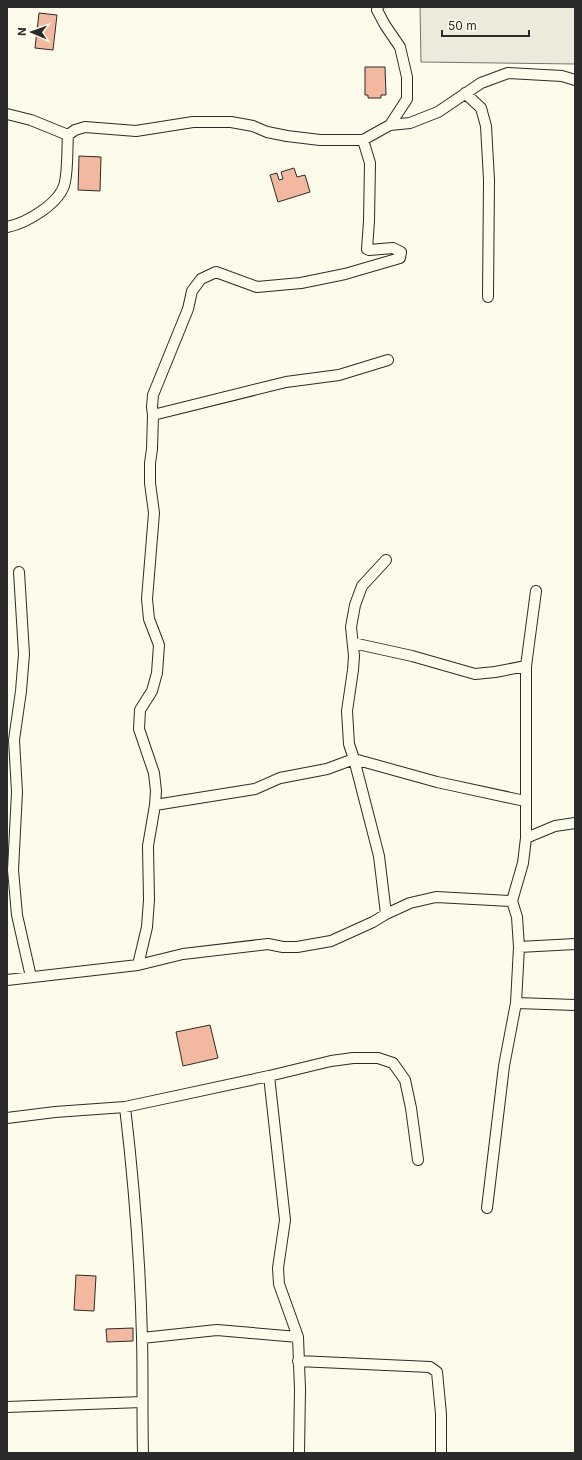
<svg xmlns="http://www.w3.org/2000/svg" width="582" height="1460" font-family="Inter,sans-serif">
<rect width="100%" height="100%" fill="#fdfbea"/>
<path fill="#ecebdb" stroke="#74746e" d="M 420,7 L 575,7 L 575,64 L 421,62 Z"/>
<path fill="#f2b8a0" stroke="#2b2b2b" d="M 39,13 L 57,15 L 53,50 L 35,48 Z
M 365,67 L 385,67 L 386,95 L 381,95 L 381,98 L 368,98 L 368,95 L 365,95 Z
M 79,156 L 101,157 L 100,191 L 78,190 Z
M 294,168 L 297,177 L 305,175 L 310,192 L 278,202 L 270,175 L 277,173 L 279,180 L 283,179 L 281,172 Z
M 210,1025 L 218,1058 L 183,1066 L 176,1032 Z
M 76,1275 L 96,1276 L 94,1311 L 74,1310 Z
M 133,1328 L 133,1341 L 107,1342 L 106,1329 Z"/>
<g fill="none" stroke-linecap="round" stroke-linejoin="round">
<defs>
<path id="minor" d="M 378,7 L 377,10 L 385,25 L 400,47 L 407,77 L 407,99 L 390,125
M 465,93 L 481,108 L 486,126 L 489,180 L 488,297
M 7,114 L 31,120 L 68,135
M 7,227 C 27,223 61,203 65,182 C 68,167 67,150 68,135 L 75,130 L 85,127 L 136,131 L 193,122 L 231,122 L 253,126 L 267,132 L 287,136 L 320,140 L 363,140
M 153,415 L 286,382 L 339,375 L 388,360
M 19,572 L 24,654 L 21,691 L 14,740 L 17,792 L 13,870 L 17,915 L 31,977
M 353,643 L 412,656 L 475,674 L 495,672 L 526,666
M 354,759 L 437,782 L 525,801
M 354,759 L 379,856 L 386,914
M 155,805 L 255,789 L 280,778 L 327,769 L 354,759 L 349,744 L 347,711 L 353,670 L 354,656 L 351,627 L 355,605 L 362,586 L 386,560
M 526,838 L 555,826 L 575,823
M 519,947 L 575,944
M 138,965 L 147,927 L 149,900 L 148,846 L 155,805 L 156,791 L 154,773 L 139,729 L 140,710 L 152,691 L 157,673 L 159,645 L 149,619 L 147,599 L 154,513 L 150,483 L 150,463 L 152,449 L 153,415 L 152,407 L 153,395 L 188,309 L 192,291 L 201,279 L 216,272 L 257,287 L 301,283 L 345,274 L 400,258 L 401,252 L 393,248 L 369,250 L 367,249 L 369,221 L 370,163 L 363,140 L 390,125 L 410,123 L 438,112 L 481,83 L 508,73 L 562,76 L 575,80
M 7,980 L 138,965 L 183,954 L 268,944 L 283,947 L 297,947 L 331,941 L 373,922 L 386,914 L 410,903 L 436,897 L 512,901
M 516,1003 L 575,1005
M 269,1076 L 285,1220 L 278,1268 L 279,1284 L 298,1337 L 300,1389 L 299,1453
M 125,1107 C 134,1183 140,1260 142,1337 C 143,1376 142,1414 143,1453
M 7,1118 L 55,1112 L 125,1107 L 269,1076 L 331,1061 L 353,1058 L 378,1058 L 393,1063 L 405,1080 L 411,1108 L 418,1160
M 487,1208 L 504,1066 L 516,1003 L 519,947 L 517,917 L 512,901 L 523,863 L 526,838 L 526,666 L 536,591
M 142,1338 L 217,1330 L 298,1337
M 298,1361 L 430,1367 L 437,1372 L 441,1414 L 441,1453
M 7,1407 L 142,1402"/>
</defs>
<use href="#minor" stroke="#2b2b2b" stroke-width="12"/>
<use href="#minor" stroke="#fdfbea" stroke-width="10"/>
</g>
<rect width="582" height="1460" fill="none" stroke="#2b2b2b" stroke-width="16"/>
<g transform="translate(32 32) rotate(272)" stroke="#fdfbea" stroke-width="3" paint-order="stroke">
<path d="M0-3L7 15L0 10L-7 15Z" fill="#2b2b2b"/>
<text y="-6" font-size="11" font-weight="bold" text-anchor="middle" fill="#2b2b2b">N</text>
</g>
<path d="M442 30v6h87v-6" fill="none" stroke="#2b2b2b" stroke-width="2"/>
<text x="448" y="30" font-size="12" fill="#2b2b2b" stroke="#fdfbea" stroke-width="3" paint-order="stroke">50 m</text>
</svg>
